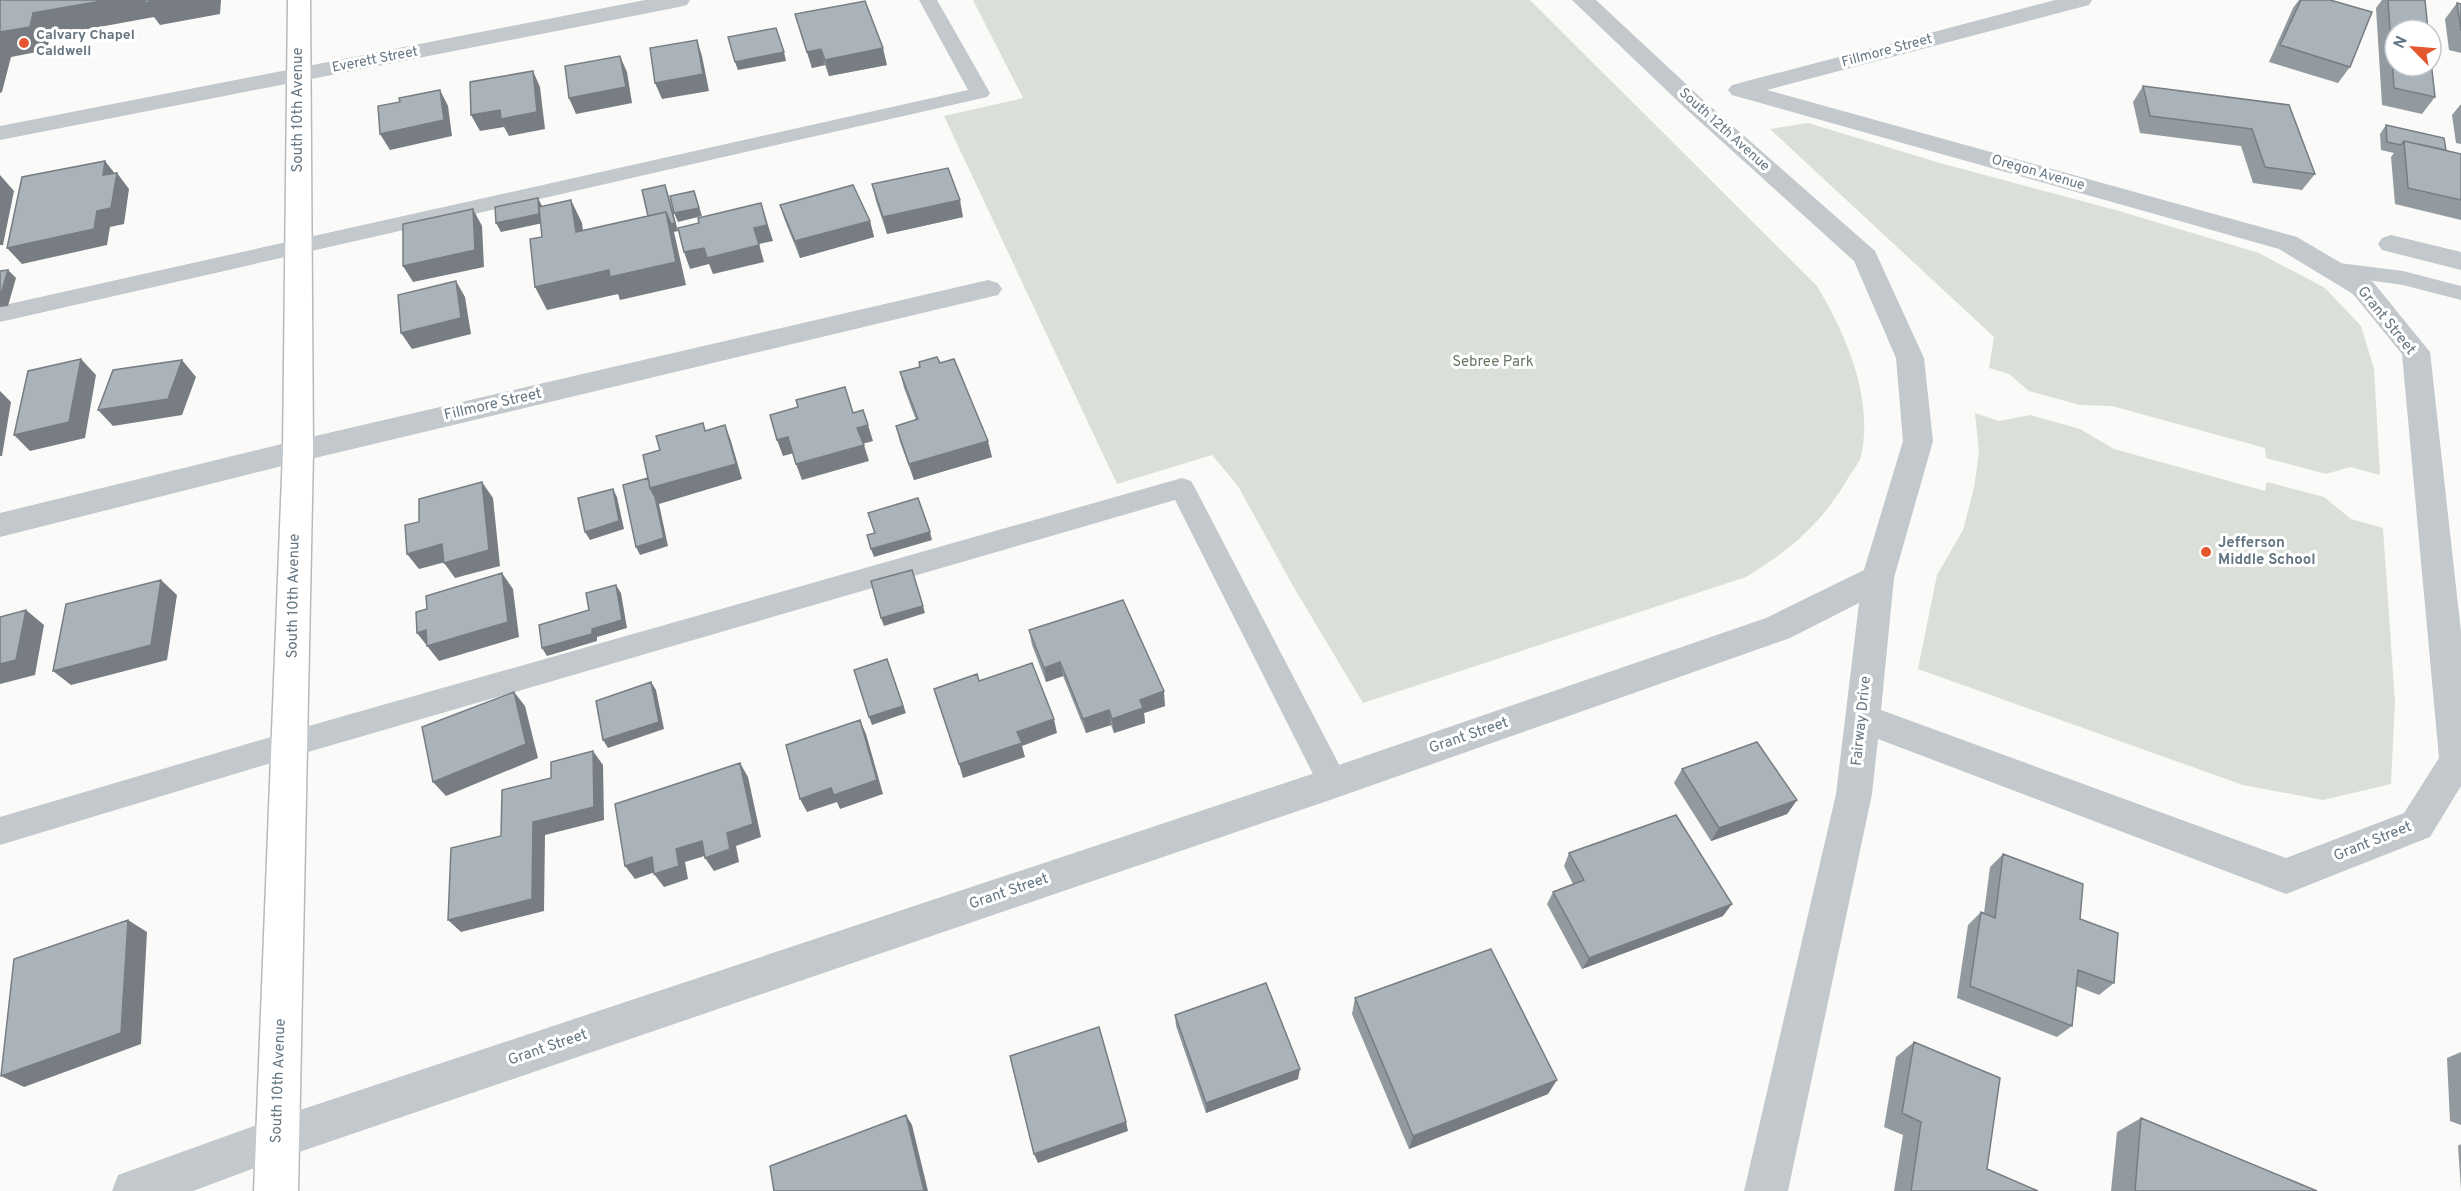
<svg xmlns="http://www.w3.org/2000/svg" width="2461" height="1191" font-family="Overpass,sans-serif">
<rect width="100%" height="100%" fill="#fafaf8"/>
<path fill="#dadfd7" d="M 973,0 L 1530,0 L 1817,286 C 1846,335 1874,398 1861,456 C 1859,464 1851,472 1847,480 C 1819,526 1791,549 1746,577 L 1363,703 L 1293,586 L 1238,486 L 1212,455 L 1117,484 L 944,116 L 1023,98 Z
M 1808,123 L 1940,163 L 2119,211 L 2259,253 L 2325,288 L 2361,326 L 2374,369 L 2380,475 L 2350,467 L 2326,474 L 2266,458 L 2265,448 L 2112,406 L 2080,405 L 2029,391 L 2009,374 L 1989,368 L 1994,337 L 1770,129 Z
M 1975,413 L 1999,421 L 2030,415 L 2080,429 L 2114,449 L 2265,491 L 2267,482 L 2324,497 L 2351,519 L 2383,528 L 2395,702 L 2391,784 L 2323,800 L 2243,785 L 1918,669 L 1937,575 L 1963,530 L 1974,488 L 1979,452 Z"/>
<g fill="none" stroke-linecap="round" stroke-linejoin="round">
<defs>
<path id="primary" d="M 288,0 L 310,0 L 313,451 L 298,1191 L 254,1191 L 283,451 Z"/>
</defs>
<use href="#primary" stroke="#b5babe" stroke-width="3"/>
<path fill="#c3c8cc" fill-rule="evenodd" d="M 919,0 L 937,0 L 990,93 L 987,97 L 0,322 L 0,306 L 968,90 Z
M 2331,262 L 2403,271 L 2461,286 L 2461,300 L 2403,285 L 2323,274 L 2320,269 L 2323,264 Z
M 1182,478 L 1191,481 L 1195,488 L 1344,774 L 1348,783 L 1344,792 L 1333,796 L 1322,792 L 1175,500 L 291,757 L 0,845 L 0,817 L 291,731 Z"/>
<path fill="#c3c8cc" fill-rule="evenodd" d="M 645,0 L 690,0 L 687,5 L 679,7 L 0,140 L 0,126 Z
M 1572,0 L 1596,0 L 1701,98 L 1875,251 L 1924,358 L 1933,441 L 1894,578 L 1881,710 L 2286,858 L 2404,813 L 2439,758 L 2402,354 L 2353,294 L 2279,249 L 1732,95 L 1728,90 L 1732,85 L 2055,0 L 2092,0 L 2089,5 L 1767,90 L 2297,237 L 2373,282 L 2430,352 L 2461,632 L 2461,786 L 2430,837 L 2286,894 L 1878,739 L 1872,794 L 1788,1191 L 1744,1191 L 1836,794 L 1859,603 L 1790,638 L 1333,799 L 276,1160 L 193,1191 L 112,1191 L 118,1175 L 276,1118 L 1333,767 L 1766,618 L 1864,570 L 1903,441 L 1896,358 L 1854,261 L 1685,108 Z
M 2391,235 L 2461,252 L 2461,270 L 2382,250 L 2378,244 L 2382,238 Z
M 988,280 L 998,283 L 1002,289 L 998,295 L 298,462 L 0,537 L 0,513 L 298,440 Z"/>
<use href="#primary" fill="#fff" fill-rule="evenodd"/>
</g>
<path fill="#929a9f" d="M 2299,0 L 2330,0 L 2350,67 L 2338,83 L 2269,62 L 2293,8 Z
M 2382,0 L 2425,0 L 2435,97 L 2422,114 L 2382,105 L 2376,8 Z
M 2457,3 L 2461,4 L 2461,53 L 2449,50 L 2445,19 Z
M 795,14 L 887,65 L 829,76 L 825,65 L 812,68 Z
M 2143,86 L 2289,105 L 2315,174 L 2302,190 L 2253,183 L 2241,146 L 2140,133 L 2133,102 Z
M 2461,104 L 2461,144 L 2456,143 L 2452,115 Z
M 2386,125 L 2446,150 L 2461,154 L 2461,220 L 2395,204 L 2391,157 L 2394,153 L 2381,150 L 2380,134 Z
M 872,184 L 963,217 L 887,234 L 876,201 Z
M 780,205 L 870,221 L 874,237 L 800,258 L 785,221 Z
M 940,363 L 992,457 L 914,480 L 900,442 L 896,426 L 916,420 L 904,388 L 900,372 Z
M 1029,630 L 1165,706 L 1144,713 L 1145,723 L 1114,733 L 1111,725 L 1086,733 L 1063,676 L 1046,682 L 1032,645 Z
M 1682,769 L 1797,800 L 1787,814 L 1711,841 L 1674,783 Z
M 1569,853 L 1723,916 L 1582,969 L 1547,904 L 1553,892 L 1573,884 L 1564,866 Z
M 2003,854 L 2080,919 L 2114,983 L 2099,995 L 2076,986 L 2072,1026 L 2057,1037 L 1957,998 L 1968,925 L 1981,912 L 1984,913 L 1990,867 Z
M 1355,998 L 1548,1094 L 1409,1149 L 1352,1014 Z
M 1175,1015 L 1298,1079 L 1206,1113 L 1176,1026 Z
M 1914,1042 L 1987,1169 L 2038,1191 L 1894,1191 L 1903,1135 L 1884,1127 L 1896,1057 Z
M 2461,1052 L 2461,1125 L 2450,1121 L 2447,1058 Z
M 2141,1118 L 2317,1191 L 2111,1191 L 2117,1132 Z
M 2461,1144 L 2461,1190 L 2458,1146 Z"/>
<path fill="#777d82" d="M 107,0 L 221,0 L 220,14 L 160,25 L 154,17 L 50,36 L 47,50 L 11,57 L 2,92 L 0,93 L 0,32 L 33,13 Z
M 697,40 L 702,56 L 709,91 L 662,99 L 655,83 Z
M 883,48 L 887,65 L 829,76 L 825,60 Z
M 821,49 L 825,65 L 812,68 L 807,52 Z
M 784,52 L 786,61 L 738,70 L 735,62 Z
M 620,56 L 627,72 L 632,103 L 576,114 L 569,98 Z
M 533,71 L 540,87 L 545,129 L 509,136 L 504,127 L 480,131 L 471,115 Z
M 440,90 L 448,106 L 452,136 L 390,150 L 380,134 Z
M 105,161 L 116,175 L 117,173 L 129,189 L 124,224 L 110,227 L 107,245 L 22,264 L 7,248 L 103,175 Z
M 0,175 L 14,191 L 3,245 L 0,245 Z
M 665,185 L 668,194 L 678,231 L 674,232 L 686,285 L 620,300 L 618,294 L 547,310 L 535,287 L 666,212 Z
M 694,191 L 702,216 L 678,222 L 674,213 Z
M 538,198 L 542,206 L 543,223 L 501,232 L 496,223 Z
M 571,200 L 582,223 L 586,255 L 576,232 Z
M 960,200 L 963,217 L 887,234 L 883,217 Z
M 761,203 L 773,241 L 759,244 L 764,262 L 713,274 L 709,264 L 690,269 L 684,252 L 754,228 Z
M 473,209 L 482,226 L 484,267 L 413,282 L 403,266 Z
M 870,221 L 874,237 L 800,258 L 795,241 Z
M 8,270 L 16,278 L 8,306 L 0,307 L 0,297 Z
M 456,281 L 465,297 L 471,334 L 412,349 L 401,333 Z
M 81,359 L 96,375 L 85,438 L 30,451 L 14,435 Z
M 182,360 L 196,377 L 182,415 L 113,426 L 98,410 Z
M 0,391 L 11,402 L 2,456 L 0,456 Z
M 725,425 L 731,441 L 742,479 L 659,504 L 668,546 L 640,555 L 636,547 L 650,488 Z
M 868,425 L 873,441 L 862,444 L 857,428 Z
M 788,437 L 794,453 L 783,456 L 777,440 Z
M 988,441 L 992,457 L 914,480 L 909,464 Z
M 864,445 L 869,461 L 802,480 L 796,464 Z
M 482,482 L 493,498 L 500,566 L 455,578 L 444,563 Z
M 613,489 L 617,497 L 624,529 L 590,540 L 585,532 Z
M 930,532 L 932,540 L 874,557 L 871,549 Z
M 442,544 L 453,560 L 419,569 L 407,554 Z
M 502,573 L 513,589 L 519,637 L 439,661 L 417,633 Z
M 161,580 L 177,595 L 167,660 L 71,685 L 53,671 Z
M 616,585 L 621,593 L 627,628 L 597,637 L 597,641 L 547,656 L 542,648 L 592,629 Z
M 923,606 L 925,613 L 884,626 L 881,618 Z
M 26,610 L 44,625 L 35,675 L 0,684 L 0,664 Z
M 887,659 L 906,713 L 872,725 L 869,717 Z
M 1060,662 L 1063,676 L 1046,682 L 1044,668 Z
M 651,682 L 656,690 L 664,729 L 608,748 L 603,740 Z
M 1164,691 L 1165,706 L 1144,713 L 1145,723 L 1114,733 L 1112,719 L 1140,700 Z
M 514,692 L 525,706 L 538,758 L 446,796 L 433,782 Z
M 1109,710 L 1111,725 L 1086,733 L 1083,719 Z
M 1054,719 L 1057,733 L 1022,746 L 1025,757 L 963,778 L 959,764 L 1017,732 Z
M 860,720 L 866,734 L 883,794 L 840,809 L 837,802 L 807,812 L 800,799 L 831,788 Z
M 593,751 L 603,765 L 604,820 L 545,835 L 544,911 L 461,932 L 448,920 L 533,822 Z
M 740,763 L 748,777 L 761,837 L 736,846 L 739,862 L 714,871 L 705,858 L 727,833 Z
M 1797,800 L 1787,814 L 1711,841 L 1719,828 Z
M 702,841 L 711,854 L 685,862 L 688,879 L 664,887 L 654,874 L 676,849 Z
M 652,857 L 661,870 L 635,879 L 625,866 Z
M 1732,904 L 1723,916 L 1582,969 L 1589,958 Z
M 128,920 L 147,932 L 141,1044 L 24,1087 L 1,1076 Z
M 1300,1069 L 1298,1079 L 1206,1113 L 1206,1103 Z
M 1557,1080 L 1548,1094 L 1409,1149 L 1413,1136 Z
M 906,1115 L 912,1125 L 928,1191 L 924,1191 Z
M 1126,1122 L 1128,1131 L 1038,1163 L 1034,1154 Z"/>
<path fill="#aab3b9" stroke="#777d82" stroke-width="1.5" d="M 0,0 L 107,0 L 33,13 L 30,27 L 0,32 Z
M 145,0 L 158,0 L 144,3 Z
M 2301,0 L 2330,0 L 2372,12 L 2350,67 L 2280,45 Z
M 2388,0 L 2425,0 L 2428,30 L 2395,30 L 2395,66 L 2431,66 L 2431,61 L 2435,97 L 2394,88 Z
M 865,1 L 883,48 L 825,60 L 821,49 L 807,52 L 795,14 Z
M 2457,3 L 2461,4 L 2461,31 Z
M 776,28 L 784,52 L 735,62 L 728,37 Z
M 697,40 L 703,74 L 655,83 L 650,48 Z
M 620,56 L 626,87 L 569,98 L 565,66 Z
M 533,71 L 537,112 L 501,119 L 500,110 L 471,115 L 470,82 Z
M 2143,86 L 2289,105 L 2315,174 L 2265,167 L 2252,129 L 2150,116 Z
M 440,90 L 444,120 L 380,134 L 378,106 L 400,102 L 399,98 Z
M 2386,125 L 2444,138 L 2446,150 L 2404,141 L 2401,145 L 2387,142 Z
M 2404,141 L 2461,154 L 2461,200 L 2408,188 Z
M 105,161 L 103,175 L 117,173 L 111,208 L 97,211 L 94,229 L 7,248 L 22,177 Z
M 948,168 L 960,200 L 883,217 L 872,184 Z
M 665,185 L 675,223 L 671,224 L 666,212 L 648,216 L 642,190 Z
M 853,185 L 870,221 L 795,241 L 780,205 Z
M 694,191 L 699,208 L 674,213 L 670,196 Z
M 538,198 L 539,214 L 496,223 L 495,207 Z
M 571,200 L 576,232 L 666,212 L 676,262 L 610,277 L 609,270 L 535,287 L 530,239 L 542,237 L 539,207 Z
M 761,203 L 767,225 L 754,228 L 759,245 L 707,258 L 704,248 L 684,252 L 678,228 L 699,223 L 698,218 Z
M 473,209 L 475,250 L 403,266 L 403,224 Z
M 8,270 L 0,297 L 0,271 Z
M 456,281 L 461,318 L 401,333 L 398,295 Z
M 937,357 L 940,363 L 954,359 L 988,441 L 909,464 L 896,426 L 918,419 L 900,372 L 920,367 L 919,362 Z
M 81,359 L 69,422 L 14,435 L 28,371 Z
M 182,360 L 168,399 L 98,410 L 113,370 Z
M 845,387 L 853,413 L 863,410 L 868,425 L 857,428 L 864,445 L 796,464 L 788,437 L 777,440 L 770,415 L 798,407 L 796,400 Z
M 703,423 L 705,431 L 725,425 L 736,464 L 650,488 L 643,455 L 660,450 L 656,436 Z
M 648,478 L 650,488 L 655,497 L 664,538 L 636,547 L 623,485 Z
M 482,482 L 489,550 L 444,563 L 442,544 L 407,554 L 405,525 L 419,522 L 419,499 Z
M 613,489 L 619,521 L 585,532 L 578,498 Z
M 918,498 L 930,532 L 871,549 L 867,535 L 875,533 L 868,513 Z
M 912,570 L 923,606 L 881,618 L 871,581 Z
M 502,573 L 508,622 L 427,646 L 426,630 L 417,633 L 416,612 L 427,609 L 426,596 Z
M 161,580 L 151,645 L 53,671 L 66,604 Z
M 616,585 L 622,620 L 592,629 L 592,634 L 542,648 L 539,625 L 589,610 L 586,593 Z
M 1123,600 L 1164,691 L 1140,700 L 1143,708 L 1112,719 L 1109,710 L 1083,719 L 1060,662 L 1044,668 L 1029,630 Z
M 26,610 L 16,660 L 0,664 L 0,617 Z
M 887,659 L 903,706 L 869,717 L 854,670 Z
M 1032,663 L 1054,719 L 1017,732 L 1022,743 L 959,764 L 934,689 L 977,674 L 979,681 Z
M 651,682 L 659,722 L 603,740 L 596,701 Z
M 514,692 L 526,744 L 433,782 L 422,727 Z
M 860,720 L 877,780 L 834,795 L 831,788 L 800,799 L 786,745 Z
M 1757,742 L 1797,800 L 1719,828 L 1682,769 Z
M 593,751 L 594,807 L 533,822 L 532,899 L 448,920 L 451,848 L 501,836 L 502,790 L 551,778 L 551,762 Z
M 740,763 L 753,824 L 727,833 L 730,849 L 705,858 L 702,841 L 676,849 L 679,866 L 654,874 L 652,857 L 625,866 L 615,804 Z
M 1676,815 L 1732,904 L 1589,958 L 1553,892 L 1584,880 L 1569,853 Z
M 2003,854 L 2083,884 L 2080,919 L 2118,933 L 2114,983 L 2078,970 L 2072,1026 L 1970,986 L 1981,912 L 1995,918 Z
M 128,920 L 121,1033 L 1,1076 L 14,959 Z
M 1491,949 L 1557,1080 L 1413,1136 L 1355,998 Z
M 1266,983 L 1300,1069 L 1206,1103 L 1175,1015 Z
M 1099,1027 L 1126,1122 L 1034,1154 L 1010,1056 Z
M 1914,1042 L 2000,1078 L 1987,1169 L 2038,1191 L 1911,1191 L 1921,1122 L 1902,1113 Z
M 906,1115 L 924,1191 L 774,1191 L 770,1166 Z
M 2141,1118 L 2317,1191 L 2135,1191 Z"/>
<g fill="#e4572e" stroke="#fff" stroke-width="2">
<circle cx="24" cy="43" r="6"/>
<circle cx="2206" cy="552" r="6"/>
</g>
<g text-anchor="middle" dominant-baseline="central" stroke-width="6" stroke-linejoin="round" paint-order="stroke">
<g font-size="14" font-weight="bold" fill="#657683" stroke="#fff" text-anchor="start">
<text x="36" y="35">Calvary Chapel<tspan x="36" dy="16">Caldwell</tspan></text>
</g>
<g font-size="14" fill="#657683" stroke="#fff">
<text transform="translate(1887 51) rotate(-15)">Fillmore Street</text>
<text transform="translate(375 60) rotate(-11)">Everett Street</text>
<text transform="translate(1724 130) rotate(42)">South 12th Avenue</text>
<text transform="translate(2038 173) rotate(16)">Oregon Avenue</text>
</g>
<g font-size="15" fill="#657683" stroke="#fff">
<text transform="translate(298 110) rotate(-90)">South 10th Avenue</text>
<text transform="translate(2386 321) rotate(51)">Grant Street</text>
<text transform="translate(493 405) rotate(-13)">Fillmore Street</text>
<text transform="translate(294 596) rotate(-89)">South 10th Avenue</text>
<text transform="translate(1862 721) rotate(-84)">Fairway Drive</text>
<text transform="translate(1469 736) rotate(-19)">Grant Street</text>
<text transform="translate(2373 842) rotate(-22)">Grant Street</text>
<text transform="translate(1009 892) rotate(-19)">Grant Street</text>
<text transform="translate(548 1048) rotate(-19)">Grant Street</text>
<text transform="translate(279 1081) rotate(-88)">South 10th Avenue</text>
</g>
<g font-size="15" fill="#687a64" stroke="#fff">
<text x="1493" y="362">Sebree Park</text>
</g>
<g font-size="15" font-weight="bold" fill="#657683" stroke="#fff" text-anchor="start">
<text x="2218" y="543">Jefferson<tspan x="2218" dy="17">Middle School</tspan></text>
</g>
</g>
<g transform="translate(2413 48) rotate(295)"><circle r="28" fill="#ffffff" stroke="#c1c8cd" stroke-width="1.5"/>
<path d="M0-4.5L10 22L0 15L-10 22Z" fill="#e4572e"/>
<text y="-9" font-size="16" font-weight="bold" text-anchor="middle" fill="#657683">N</text>
</g>
</svg>
